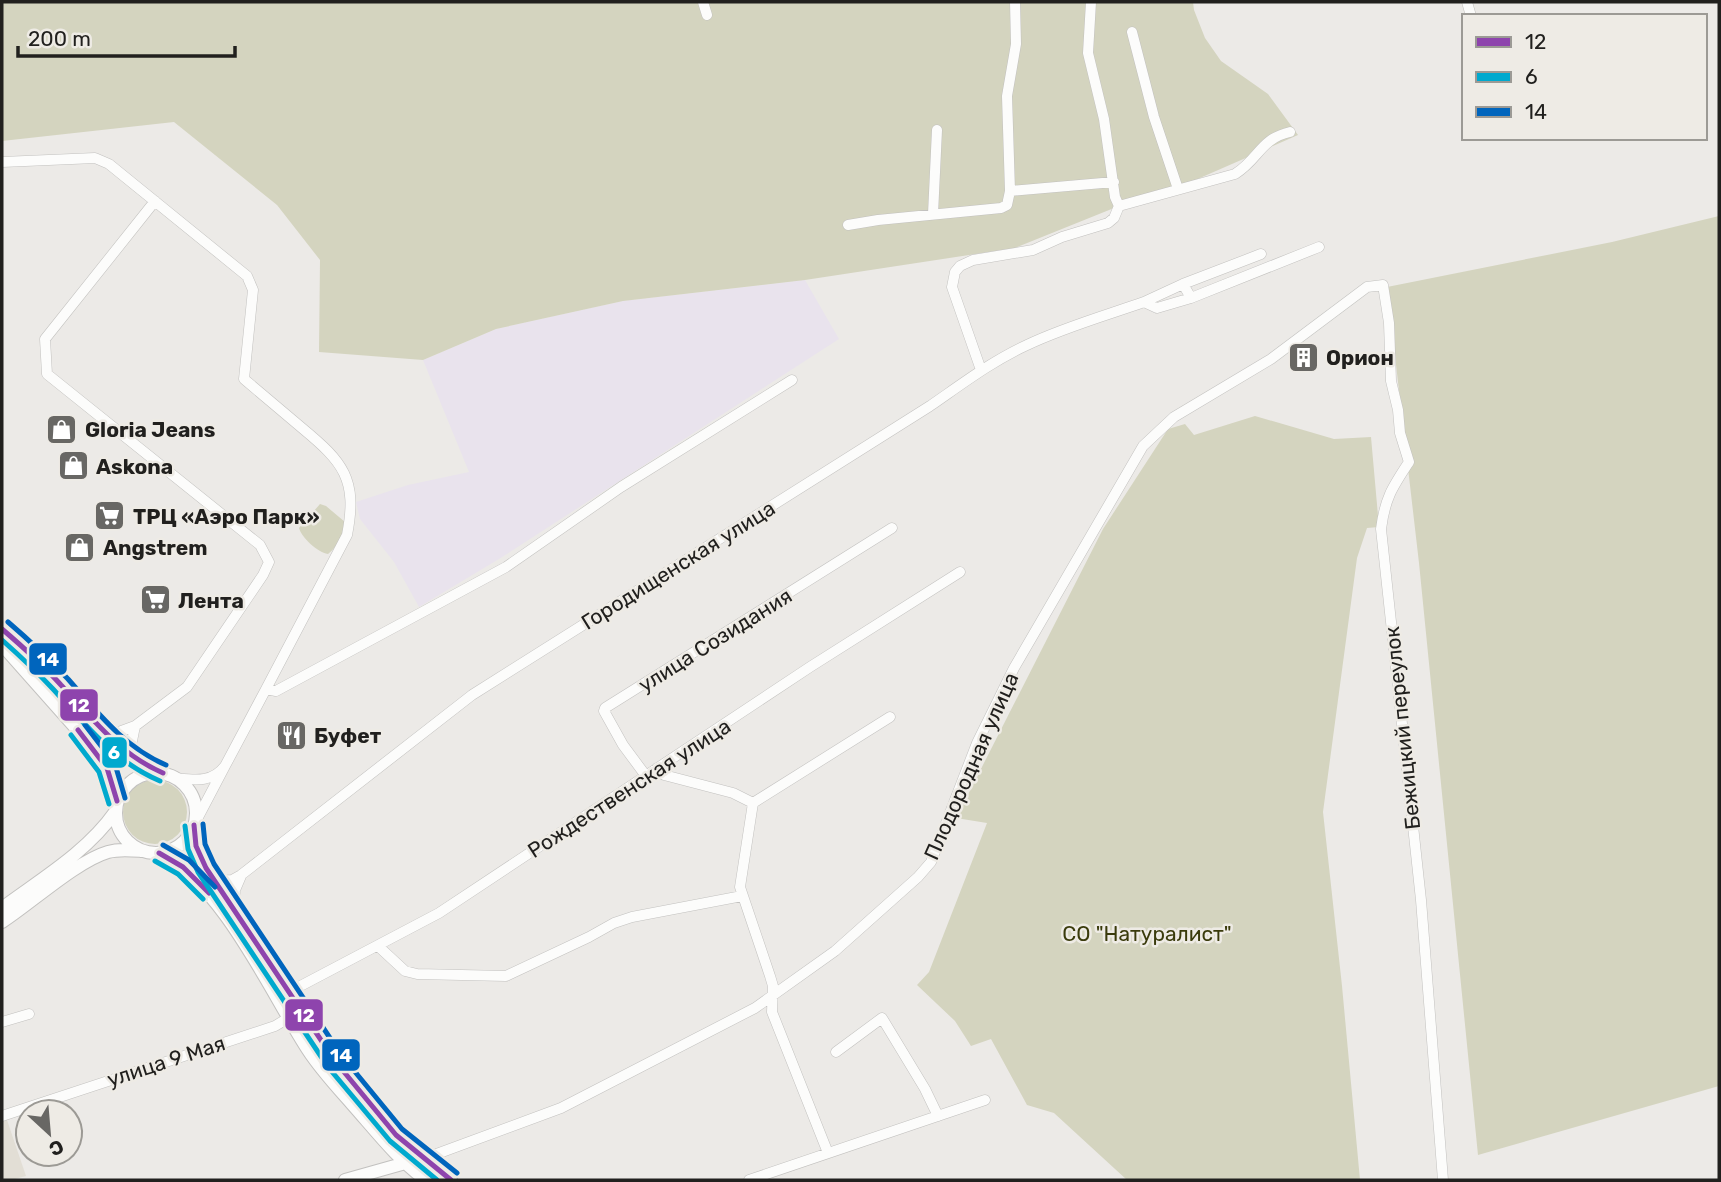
<svg xmlns="http://www.w3.org/2000/svg" width="1721" height="1182" font-family="Rubik,sans-serif">
<rect width="100%" height="100%" fill="#eceae7"/>
<path fill="#e9e3ed" d="M 805,280 L 839,339 L 499,559 L 419,607 L 394,562 L 360,519 L 356,502 L 408,485 L 469,472 L 423,360 L 496,329 L 623,301 Z"/>
<path fill="#e2ded5" d="M 7,1120 L 26,1176 L 11,1180 L 2,1180 L 2,1121 Z"/>
<path fill="#d4d4bf" d="M 2,2 L 1193,2 L 1194,10 L 1205,38 L 1221,61 L 1268,94 L 1298,135 L 1177,188 L 1119,206 L 1015,248 L 805,280 L 623,301 L 496,329 L 423,360 L 319,352 L 320,260 L 277,205 L 174,122 L 2,141 Z
M 1719,216 L 1719,1086 L 1478,1155 L 1419,563 L 1387,287 L 1612,242 Z
M 1255,416 L 1334,439 L 1371,437 L 1379,527 L 1367,528 L 1357,558 L 1323,812 L 1342,986 L 1360,1180 L 1127,1180 L 1054,1113 L 1027,1105 L 991,1039 L 971,1046 L 955,1021 L 917,985 L 929,972 L 987,823 L 956,818 L 1103,529 L 1168,429 L 1185,424 L 1194,435 Z
M 320,504 L 326,506 L 345,522 C 346,533 337,547 328,554 C 317,552 302,538 299,528 Z
M123 812a32 32 0 1 1 64 0a32 32 0 1 1-64 0Z"/>
<g fill="none" stroke-linecap="round" stroke-linejoin="round">
<defs>
<path id="minor" d="M 703,2 L 707,15
M 1467,2 L 1471,16
M 1132,32 L 1154,117 L 1178,189
M 2,162 L 95,158 L 109,164 L 247,276 L 253,290 L 244,379 C 263,395 283,412 302,428 C 343,462 358,479 347,535 L 266,689
M 1010,191 L 1007,96 L 1016,44 L 1015,2
M 1119,206 L 1235,174 C 1259,159 1260,139 1290,132
M 933,214 L 937,130
M 848,225 L 878,220 L 1001,208 L 1007,205 L 1010,191 L 1114,182
M 1183,284 L 1261,254
M 1191,298 L 1319,247
M 981,370 L 952,287 L 955,272 L 960,266 L 973,260 L 1033,250 L 1062,237 L 1108,223 L 1114,218 L 1119,206 L 1115,197 L 1104,119 L 1088,53 L 1091,2
M 135,726 L 131,746 L 137,762
M 104,733 L 116,733 L 135,726 L 187,687 L 263,575 L 269,562 L 260,545 L 47,374 L 45,339 L 155,201
M 225,766 L 266,689 L 276,691 L 506,567 L 621,487 L 792,380
M 657,768 L 664,775 L 733,793 L 753,803
M 646,776 L 623,745 L 604,711 L 605,708 L 892,528
M 175,778 C 195,780 212,783 225,766 L 194,825
M 753,803 L 740,887 L 770,976 L 773,986 L 772,1012 L 828,1153
M 753,803 L 890,717
M 215,881 L 232,880 L 241,875 L 472,695 L 930,406 C 962,384 992,361 1027,345 C 1062,328 1107,315 1144,302 L 1157,308 L 1191,298 L 1183,284 L 1144,302
M 234,908 L 235,890 L 241,876
M 378,946 L 405,971 L 417,974 L 506,976 L 589,937 L 614,923 L 632,917 L 742,896
M 289,992 L 439,913 L 810,667 L 960,572
M 2,1022 L 29,1014
M 836,1052 L 882,1018 L 925,1089 L 938,1116
M 2,1116 L 275,1026 L 290,1017
M 423,1159 L 561,1108 L 755,1008 L 835,951 L 918,877 L 931,862 L 977,743 L 1014,668 L 1143,446 L 1174,417 L 1271,359 L 1367,287 L 1383,285 L 1389,323 L 1391,381 L 1398,410 L 1400,433 L 1409,462 C 1392,488 1385,498 1381,529 L 1421,900 L 1443,1180
M 749,1180 L 985,1100"/>
<path id="major" d="M 2,629 C 23,647 42,665 61,686 C 90,718 117,758 159,772
M 2,645 L 97,752 L 107,768 L 117,801
M116 813a40 40 0 1 1 80 0a40 40 0 1 1-80 0Z
M 194,825 L 196,846 L 206,868 L 231,903 L 335,1061 L 396,1135 L 451,1180
M 159,853 C 224,886 269,990 308,1050 C 321,1070 337,1087 352,1104 C 376,1131 397,1159 426,1180
M 2,908 C 41,879 87,852 115,812
M 2,922 C 30,904 77,861 108,852 C 119,849 129,850 141,851
M 345,1180 L 409,1162"/>
</defs>
<use href="#minor" stroke="#c2c1bf" stroke-width="11"/>
<use href="#major" stroke="#c2c1bf" stroke-width="14"/>
<use href="#minor" stroke="#fcfcfb" stroke-width="10"/>
<use href="#major" stroke="#fcfcfb" stroke-width="12"/>
<defs>
<path id="bus-1" d="M 2,629 C 23,647 43,665 61,685 C 93,719 119,754 163,773
M 78,730 L 107,768 L 117,801
M 194,825 L 196,846 L 206,868 L 335,1061 L 396,1135 L 451,1180
M 159,853 L 183,867 L 209,893"/>
<path id="bus-2" d="M 2,640 C 20,656 37,672 53,689 C 86,725 113,761 160,781
M 71,735 L 99,772 L 109,804
M 185,826 L 188,849 L 198,872 L 328,1067 L 390,1141 L 437,1180
M 155,861 L 178,874 L 203,899"/>
<path id="bus-3" d="M 8,622 C 29,640 49,659 68,679 C 98,713 124,747 166,765
M 85,725 L 115,764 L 125,798
M 203,824 L 205,844 L 214,864 L 342,1056 L 402,1129 L 457,1173
M 163,845 L 189,860 L 215,887"/>
</defs>
<use href="#bus-1" stroke="#eeebe5" stroke-width="10"/>
<use href="#bus-2" stroke="#eeebe5" stroke-width="10"/>
<use href="#bus-3" stroke="#eeebe5" stroke-width="10"/>
<use href="#bus-1" stroke="#8e44ad" stroke-width="5"/>
<use href="#bus-2" stroke="#00a9ce" stroke-width="5"/>
<use href="#bus-3" stroke="#0065bd" stroke-width="5"/>
</g>
<defs>
<symbol id="building-square" viewBox="-11 -11 22 22"><rect x="-9" y="-9" width="18" height="18" rx="4" fill="#686764" stroke="#eeebe5"/><path d="M-4-6H4V6H1V3H-1V6H-4ZM-2.5-4.3h1.7v1.8h-1.7ZM.8-4.3h1.7v1.8H.8ZM-2.5-1h1.7V.8h-1.7ZM.8-1h1.7V.8H.8Z" fill="#fff"/></symbol>
<symbol id="shop-square" viewBox="-11 -11 22 22"><rect x="-9" y="-9" width="18" height="18" rx="4" fill="#686764" stroke="#eeebe5"/><path d="M-5-2.5h2.3a2.7 3.5 0 0 1 5.4 0H5L5.5 6h-11ZM-1.5-2.5h3a1.5 2.3 0 0 0-3 0Z" fill="#fff"/></symbol>
<symbol id="supermarket-square" viewBox="-11 -11 22 22"><rect x="-9" y="-9" width="18" height="18" rx="4" fill="#686764" stroke="#eeebe5"/><path d="M-6-5.5h2.5l.6 2H6L4.5 2H-2.5L-4.4-4H-6ZM-1.5 3.2a1.3 1.3 0 1 0 .1 0ZM3 3.2a1.3 1.3 0 1 0 .1 0Z" fill="#fff"/></symbol>
<symbol id="restaurant-square" viewBox="-11 -11 22 22"><rect x="-9" y="-9" width="18" height="18" rx="4" fill="#686764" stroke="#eeebe5"/><path d="M-5-6h1v4h1v-4h1v4h1v-4h1v5L-1.5 .5V6h-2V.5L-5-1ZM5-6V6H3V1.5H1.5Q1.5-4 5-6Z" fill="#fff"/></symbol>
</defs>
<g fill-rule="evenodd">
<use href="#building-square" x="1286" y="340" width="35" height="35"/>
<use href="#shop-square" x="44" y="412" width="35" height="35"/>
<use href="#shop-square" x="56" y="448" width="35" height="35"/>
<use href="#supermarket-square" x="92" y="498" width="35" height="35"/>
<use href="#shop-square" x="62" y="530" width="35" height="35"/>
<use href="#supermarket-square" x="138" y="582" width="35" height="35"/>
<use href="#restaurant-square" x="274" y="718" width="35" height="35"/>
</g>
<g text-anchor="middle" dominant-baseline="central" stroke-width="5" stroke-linejoin="round" paint-order="stroke">
<g font-size="21" font-weight="bold" fill="#21201e" stroke="#eeebe5" text-anchor="start">
<text x="1326" y="357">Орион</text>
<text x="85" y="429">Gloria Jeans</text>
<text x="96" y="466">Askona</text>
<text x="133" y="516">ТРЦ «Аэро Парк»</text>
<text x="103" y="547">Angstrem</text>
<text x="178" y="600">Лента</text>
<text x="314" y="735">Буфет</text>
</g>
<g font-size="21" fill="#21201e" stroke="#eeebe5">
<text transform="translate(678 565) rotate(-32)">Городищенская улица</text>
<text transform="translate(715 640) rotate(-32)">улица Созидания</text>
<text transform="translate(1402 728) rotate(-96)">Бежицкий переулок</text>
<text transform="translate(971 766) rotate(-66)">Плодородная улица</text>
<text transform="translate(629 788) rotate(-33)">Рождественская улица</text>
<text transform="translate(166 1061) rotate(-18)">улица 9 Мая</text>
</g>
<g font-size="21" fill="#3a3b0c" stroke="#eeebe5">
<text x="1147" y="933">СО "Натуралист"</text>
</g>
</g>
<g stroke="#eeebe5" stroke-width="2.5">
<rect x="28" y="642" width="40" height="34" rx="7" fill="#0065bd"/>
<rect x="59" y="688" width="40" height="34" rx="7" fill="#8e44ad"/>
<rect x="101" y="736" width="27" height="33" rx="7" fill="#00a9ce"/>
<rect x="284" y="998" width="40" height="34" rx="7" fill="#8e44ad"/>
<rect x="321" y="1038" width="40" height="34" rx="7" fill="#0065bd"/>
</g>
<g font-size="19" text-anchor="middle" font-weight="bold" fill="#fff">
<text x="48" y="666">14</text>
<text x="79" y="712">12</text>
<text x="114" y="759">6</text>
<text x="304" y="1022">12</text>
<text x="341" y="1062">14</text>
</g>
<rect width="1721" height="1182" fill="none" stroke="#21201e" stroke-width="7"/>
<rect x="1462" y="14" width="245" height="126" fill="#eeebe5" stroke="#9c9a95" stroke-width="2"/>
<rect x="1476" y="37" width="35" height="10" fill="#8e44ad" stroke="#9c9a95" stroke-width="2"/>
<text x="1525" y="49" font-size="21" fill="#21201e">12</text>
<rect x="1476" y="72" width="35" height="10" fill="#00a9ce" stroke="#9c9a95" stroke-width="2"/>
<text x="1525" y="84" font-size="21" fill="#21201e">6</text>
<rect x="1476" y="107" width="35" height="10" fill="#0065bd" stroke="#9c9a95" stroke-width="2"/>
<text x="1525" y="119" font-size="21" fill="#21201e">14</text>
<g transform="translate(49 1133) rotate(154)"><circle r="33" fill="#eeebe5" stroke="#9c9a95" stroke-width="2"/>
<path d="M0-5L12 26L0 18L-12 26Z" fill="#686764"/>
<text y="-10" font-size="19" font-weight="bold" text-anchor="middle" fill="#21201e">С</text>
</g>
<path d="M18 46v10h217v-10" fill="none" stroke="#21201e" stroke-width="3.5"/>
<text x="28" y="46" font-size="21" fill="#21201e" stroke="#eeebe5" stroke-width="5" paint-order="stroke">200 m</text>
</svg>
